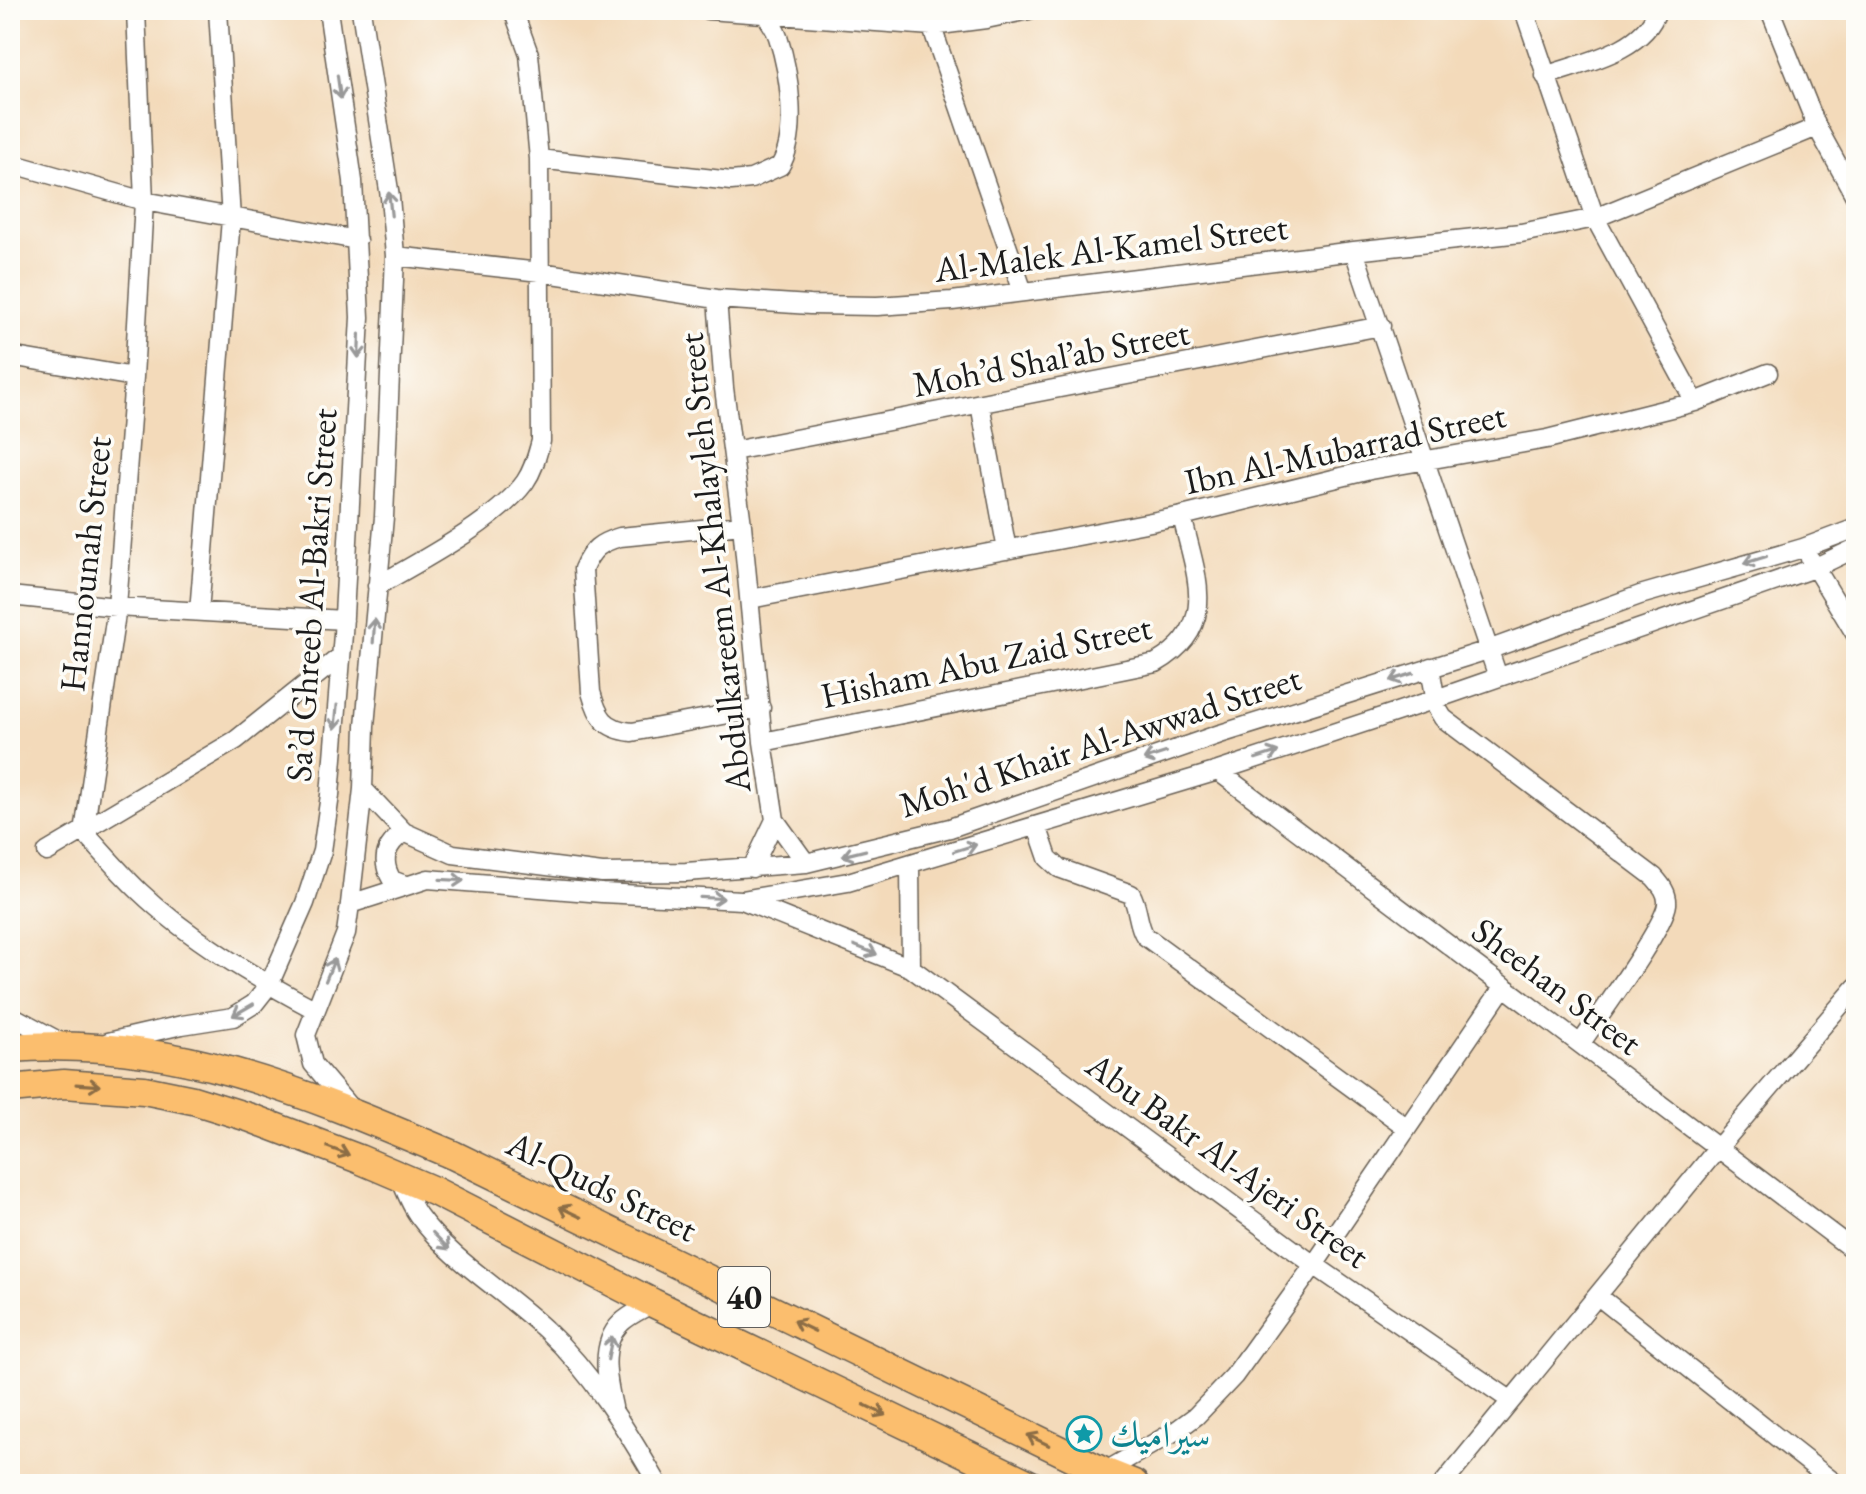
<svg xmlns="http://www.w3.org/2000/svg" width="1866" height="1494" font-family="'EB Garamond',Amiri,serif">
<rect width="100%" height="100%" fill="#fdfcf7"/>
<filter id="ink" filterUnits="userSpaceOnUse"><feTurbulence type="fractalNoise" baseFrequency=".0125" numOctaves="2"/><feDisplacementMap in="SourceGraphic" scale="16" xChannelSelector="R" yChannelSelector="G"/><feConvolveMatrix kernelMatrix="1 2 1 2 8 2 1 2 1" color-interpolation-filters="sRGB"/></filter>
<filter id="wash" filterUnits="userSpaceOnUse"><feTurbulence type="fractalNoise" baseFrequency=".006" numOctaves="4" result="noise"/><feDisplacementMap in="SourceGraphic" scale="32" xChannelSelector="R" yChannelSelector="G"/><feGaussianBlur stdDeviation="1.8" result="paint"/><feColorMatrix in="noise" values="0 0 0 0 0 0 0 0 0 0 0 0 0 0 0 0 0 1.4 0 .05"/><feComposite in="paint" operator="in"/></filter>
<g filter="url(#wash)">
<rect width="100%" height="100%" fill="#f3daba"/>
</g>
<g filter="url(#ink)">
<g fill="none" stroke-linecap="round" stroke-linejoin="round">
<defs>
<path id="minor" d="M 136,10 L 144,201 L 134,377 L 117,607 L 84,832 C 102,852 120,873 139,891 C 189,939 254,977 314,1009
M 708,10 L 932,26 L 986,19 L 1029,10
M 926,10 L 1023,292
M 1524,10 L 1595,218 L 1695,402
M 1770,10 L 1817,127 L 1856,198
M 1545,76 C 1582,63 1645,51 1657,10
M 539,159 L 731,181 L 751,179 L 780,166 C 799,135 789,71 778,37 C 775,28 768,18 762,10
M 10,163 L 144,201 L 357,240
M 1354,251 L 1498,677
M 395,256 L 540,272 L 717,299 L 810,305 L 877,306 L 952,301 L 1354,251 L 1521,233 L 1595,218 L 1817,127
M 717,299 L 724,388 L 742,525 L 763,742 L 775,820 L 806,863
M 10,356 L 134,377
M 980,404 L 1007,550
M 733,451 L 1381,326
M 742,525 L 620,537 C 599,543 592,549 583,569 L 591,692 C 598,717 604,729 632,732 L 761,708
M 1810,559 L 1856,635
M 377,586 C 419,562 497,521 525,482 C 534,469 537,455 541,441 L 539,159 L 529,54 L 513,10
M 10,596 L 117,607 L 344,620
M 750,599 L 1182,516 L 1370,470 L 1547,439 L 1695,402 L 1768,373
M 199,612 L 231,219 L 218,10
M 1430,667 L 1437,708 L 1443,718 L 1654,877 C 1661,885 1668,893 1667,904 C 1665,927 1597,1019 1581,1043
M 763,742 L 1156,663 C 1221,626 1195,574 1182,516
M 1218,771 L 1856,1252
M 363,789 L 404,832 L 453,854 L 602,873 L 686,872 L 806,863 L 950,828 L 1220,734 L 1488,650 L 1640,595 L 1803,548 L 1856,528
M 1037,826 L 1048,858 L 1059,868 L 1131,894 C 1139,908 1137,924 1145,936 L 1406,1127
M 404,832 C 386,845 380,860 392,880 L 405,885
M 47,852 L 236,740 L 341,656
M 910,865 L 911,968
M 752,868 L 775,820
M 742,900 L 911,968 L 1314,1265 L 1510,1400
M 350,904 L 428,879 L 602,893 L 742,900 L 848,882 L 1218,771 L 1436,699 L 1814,568 L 1856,548
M 10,1015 L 64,1044
M 108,1042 L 182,1025 L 233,1017 L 254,1004 L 269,985 L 305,903 L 322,851 L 330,795 L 343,634 L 360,317 L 353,181 L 328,10
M 352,1110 L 313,1064 L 306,1035 L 346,933 L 350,904 L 363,789 L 365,726 L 384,517 L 395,256 L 390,197 L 361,10
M 399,1176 C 405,1189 410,1204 418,1215 C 451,1261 505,1291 546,1330 C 592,1373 627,1430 658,1484
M 1598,1296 L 1836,1484
M 613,1407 C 607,1380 599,1344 621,1323 C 630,1314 643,1309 653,1303
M 1104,1472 L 1177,1430 L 1196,1416 L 1234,1376 L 1314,1265 L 1504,986
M 1443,1484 L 1718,1148 L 1856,987"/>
<path id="highway" d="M 10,1048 C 173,1035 306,1093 453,1155 L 1104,1472 L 1134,1484
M 10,1089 L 64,1084 L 144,1090 L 193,1100 L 251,1118 L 359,1159 L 434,1191 L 653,1303 L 1029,1484"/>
</defs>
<use href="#minor" stroke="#675e53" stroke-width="21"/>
<use href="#highway" stroke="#675e53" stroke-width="31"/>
<use href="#minor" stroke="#fff" stroke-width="18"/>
<use href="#highway" stroke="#fbbe6e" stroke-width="28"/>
</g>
<defs><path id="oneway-shaft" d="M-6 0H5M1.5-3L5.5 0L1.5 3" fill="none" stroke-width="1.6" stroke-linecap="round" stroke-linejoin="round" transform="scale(2)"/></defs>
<g stroke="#999">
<use href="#oneway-shaft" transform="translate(339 87) rotate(82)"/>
<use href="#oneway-shaft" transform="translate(390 204) rotate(-96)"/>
<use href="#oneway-shaft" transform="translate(359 346) rotate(92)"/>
<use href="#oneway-shaft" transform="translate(1755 560) rotate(163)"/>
<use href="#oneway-shaft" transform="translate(374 631) rotate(-86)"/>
<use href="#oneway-shaft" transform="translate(1402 677) rotate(162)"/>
<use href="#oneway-shaft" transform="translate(336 717) rotate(95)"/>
<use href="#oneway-shaft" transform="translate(1267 755) rotate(-18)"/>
<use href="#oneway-shaft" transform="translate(1155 756) rotate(162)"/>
<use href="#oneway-shaft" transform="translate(965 848) rotate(-17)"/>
<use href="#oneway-shaft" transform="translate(854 853) rotate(166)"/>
<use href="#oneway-shaft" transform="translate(452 880) rotate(3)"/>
<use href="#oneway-shaft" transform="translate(712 898) rotate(3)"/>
<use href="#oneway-shaft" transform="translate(866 950) rotate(22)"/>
<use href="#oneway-shaft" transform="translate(330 970) rotate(-68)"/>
<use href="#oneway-shaft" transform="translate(243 1010) rotate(150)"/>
<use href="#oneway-shaft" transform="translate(441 1241) rotate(46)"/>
<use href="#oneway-shaft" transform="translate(610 1348) rotate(-79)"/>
</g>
<g stroke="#8c6d45">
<use href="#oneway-shaft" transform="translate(88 1085) rotate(4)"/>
<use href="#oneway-shaft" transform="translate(338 1151) rotate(21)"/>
<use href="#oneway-shaft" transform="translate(570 1212) rotate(-154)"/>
<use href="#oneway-shaft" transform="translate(804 1326) rotate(-154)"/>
<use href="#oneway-shaft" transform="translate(875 1410) rotate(26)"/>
<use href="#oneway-shaft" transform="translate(1038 1440) rotate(-154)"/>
</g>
</g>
<defs>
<symbol id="sight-ring" viewBox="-11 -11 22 22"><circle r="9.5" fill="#fdfcf7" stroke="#0f9aa8" stroke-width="1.5"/><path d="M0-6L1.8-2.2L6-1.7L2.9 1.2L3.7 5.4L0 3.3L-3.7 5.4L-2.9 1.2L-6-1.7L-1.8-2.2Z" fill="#0f9aa8"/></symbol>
</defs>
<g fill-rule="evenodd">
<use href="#sight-ring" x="1064" y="1414" width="40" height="40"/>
</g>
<g text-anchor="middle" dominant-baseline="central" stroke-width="7" stroke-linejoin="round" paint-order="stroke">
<rect fill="#fdfcf7" stroke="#605f5e" stroke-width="2" x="718" y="1267" width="52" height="60" rx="6"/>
<g font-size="34" font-weight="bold" fill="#1c1c1c">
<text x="744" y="1297">40</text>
</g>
<g font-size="36" fill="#1c1c1c" stroke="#fdfcf7">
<text transform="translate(1111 248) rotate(-7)">Al-Malek Al-Kamel Street</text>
<text transform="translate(1051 358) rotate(-11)">Moh’d Shal’ab Street</text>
<text transform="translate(1345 448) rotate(-12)">Ibn Al-Mubarrad Street</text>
<text transform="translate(714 563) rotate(-96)">Abdulkareem Al-Khalayleh Street</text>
<text transform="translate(85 564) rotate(-84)">Hannounah Street</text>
<text transform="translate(311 595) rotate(-86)">Sa’d Ghreeb Al-Bakri Street</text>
<text transform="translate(986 661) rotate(-12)">Hisham Abu Zaid Street</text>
<text transform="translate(1100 741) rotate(-18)">Moh'd Khair Al-Awwad Street</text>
<text transform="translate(1557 986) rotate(37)">Sheehan Street</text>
<text transform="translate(1228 1160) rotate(36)">Abu Bakr Al-Ajeri Street</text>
<text transform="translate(602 1186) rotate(26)">Al-Quds Street</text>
</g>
<g font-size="36" fill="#0d838f" stroke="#fdfcf7" text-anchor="start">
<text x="1110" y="1434">سيراميك</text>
</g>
</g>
<rect width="1866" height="1494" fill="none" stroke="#fdfcf7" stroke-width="40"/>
</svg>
